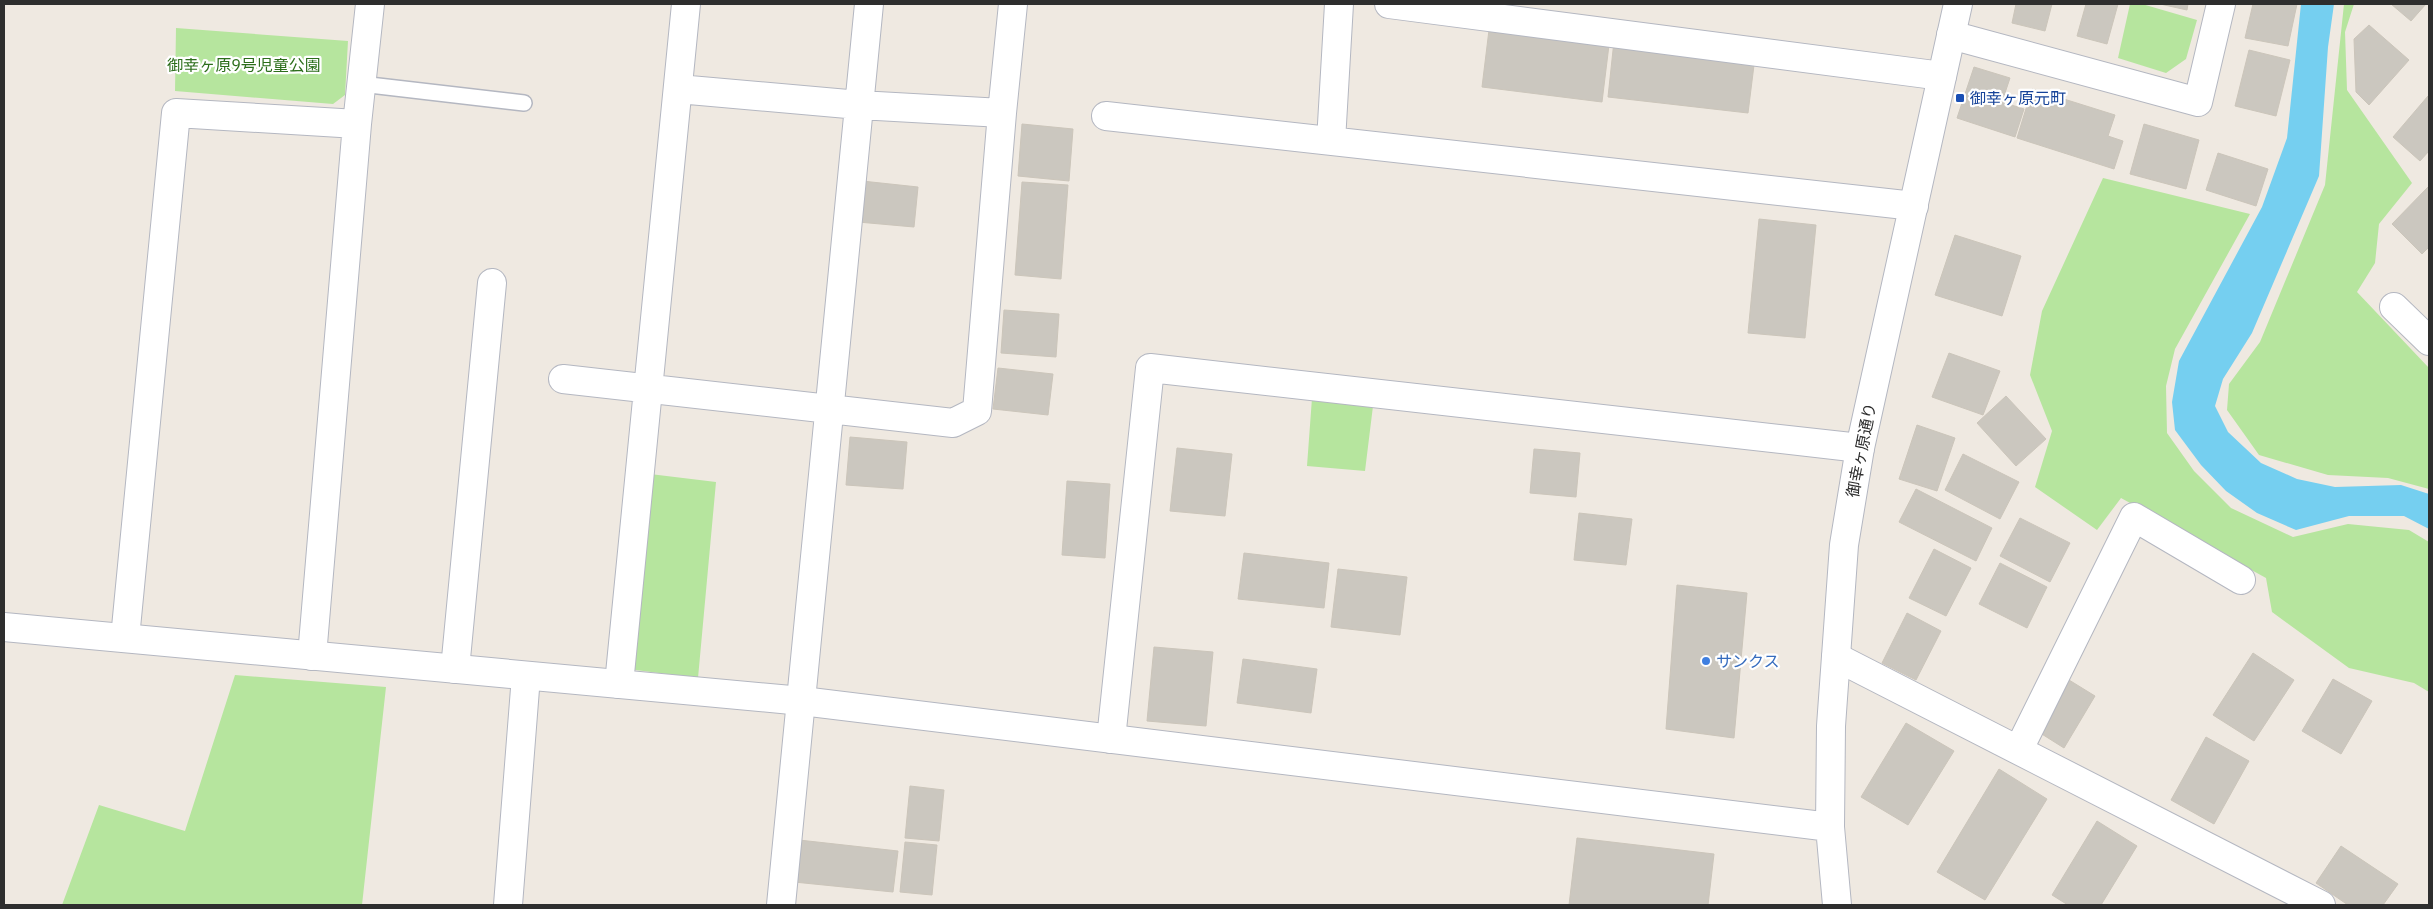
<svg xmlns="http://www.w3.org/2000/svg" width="2433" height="909" font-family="'IBM Plex Sans','Noto Sans JP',sans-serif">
<rect width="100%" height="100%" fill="#efe9e1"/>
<path fill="#b6e59e" d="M 2130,4 L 2142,4 L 2197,20 L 2186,59 L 2166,73 L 2118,58 Z
M 2344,4 L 2354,4 L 2345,32 L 2347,90 L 2412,183 L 2379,224 L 2375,263 L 2357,292 L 2429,368 L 2429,489 L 2388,478 L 2328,475 L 2259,455 L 2227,410 L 2229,384 L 2260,342 L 2325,185 Z
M 176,28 L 348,41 L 345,95 L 333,104 L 175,91 Z
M 2103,178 L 2250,214 L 2175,349 L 2166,386 L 2167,433 L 2194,471 L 2231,508 L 2293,537 L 2348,524 L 2409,530 L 2429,542 L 2429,692 L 2414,683 L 2349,668 L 2272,612 L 2266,578 L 2121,498 L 2097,530 L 2035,487 L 2052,431 L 2030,375 L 2042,311 Z
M 1312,398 L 1373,406 L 1365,471 L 1307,466 Z
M 650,474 L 716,482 L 698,678 L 628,669 Z
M 235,675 L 386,687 L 362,905 L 62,905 L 99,805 L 185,831 Z"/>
<path fill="#75cff0" d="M 2301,4 L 2334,4 L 2328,47 L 2319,176 L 2252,333 L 2223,379 L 2215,406 L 2228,432 L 2261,463 L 2297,479 L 2335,487 L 2401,485 L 2429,494 L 2429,529 L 2404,516 L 2349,516 L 2296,530 L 2257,513 L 2226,491 L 2201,465 L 2175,430 L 2172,402 L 2179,361 L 2262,207 L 2287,138 Z"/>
<path fill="#cbc7bf" stroke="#cbc5ba" d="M 2016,4 L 2052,4 L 2045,31 L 2012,23 Z
M 2086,4 L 2118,4 L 2107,44 L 2077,36 Z
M 2160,4 L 2188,4 L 2187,10 Z
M 2253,4 L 2297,4 L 2288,46 L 2245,38 Z
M 2391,4 L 2426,4 L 2411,21 Z
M 2369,25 L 2409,60 L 2369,105 L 2356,92 L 2354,39 Z
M 1489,30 L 1609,45 L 1602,102 L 1482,87 Z
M 1614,41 L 1755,57 L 1748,113 L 1608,97 Z
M 2249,50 L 2290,60 L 2276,116 L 2235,106 Z
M 1974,67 L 2010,78 L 2002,102 L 2024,109 L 2015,137 L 1957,118 Z
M 2032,89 L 2115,115 L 2108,136 L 2123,141 L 2114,169 L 2017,138 Z
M 2428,96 L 2429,151 L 2420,161 L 2393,137 Z
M 1022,124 L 1073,129 L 1069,181 L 1018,176 Z
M 2144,124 L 2199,140 L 2186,189 L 2130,174 Z
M 2218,153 L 2268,169 L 2256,206 L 2206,190 Z
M 862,181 L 918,187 L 914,227 L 858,222 Z
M 1022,182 L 1068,185 L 1061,279 L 1015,275 Z
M 2428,187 L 2429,247 L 2422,254 L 2392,224 Z
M 1759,219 L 1816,225 L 1805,338 L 1748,333 Z
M 1955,235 L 2021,256 L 2002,316 L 1935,295 Z
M 1004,310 L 1059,314 L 1056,357 L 1001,353 Z
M 1949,353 L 2000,371 L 1983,415 L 1932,397 Z
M 998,368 L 1053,374 L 1048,415 L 993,409 Z
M 2006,396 L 2046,439 L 2016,466 L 1977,423 Z
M 1917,425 L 1955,438 L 1937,491 L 1899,479 Z
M 850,437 L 907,442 L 903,489 L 846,485 Z
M 1177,448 L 1232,454 L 1225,516 L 1170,511 Z
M 1534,449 L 1580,453 L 1576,497 L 1530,493 Z
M 1963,454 L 2019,482 L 2000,519 L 1945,490 Z
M 1067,481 L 1110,484 L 1105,558 L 1062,555 Z
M 1916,489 L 1992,528 L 1976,561 L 1899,522 Z
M 1579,513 L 1632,519 L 1626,565 L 1574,560 Z
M 2020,518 L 2070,543 L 2050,582 L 2000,556 Z
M 1934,549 L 1971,568 L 1946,616 L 1909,598 Z
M 1244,553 L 1329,563 L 1324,608 L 1238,599 Z
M 2000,563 L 2047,587 L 2027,628 L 1979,604 Z
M 1338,569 L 1407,577 L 1400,635 L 1331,627 Z
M 1677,585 L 1747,593 L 1734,738 L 1666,729 Z
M 1907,613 L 1941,631 L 1916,680 L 1882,663 Z
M 1154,647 L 1213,652 L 1206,726 L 1147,721 Z
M 2253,653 L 2294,680 L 2254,741 L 2213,715 Z
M 1243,659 L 1317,669 L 1311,713 L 1237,703 Z
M 2333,679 L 2372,701 L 2341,754 L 2302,731 Z
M 2069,680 L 2095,696 L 2064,748 L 2037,731 Z
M 1906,723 L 1954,751 L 1908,825 L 1861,797 Z
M 2206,737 L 2249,761 L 2214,824 L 2171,800 Z
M 1999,769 L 2047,799 L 1985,900 L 1937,872 Z
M 910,786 L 944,790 L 939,841 L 905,838 Z
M 2097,821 L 2137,846 L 2101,905 L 2068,905 L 2052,895 Z
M 1577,838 L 1714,854 L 1708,905 L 1569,905 Z
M 799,840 L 898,851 L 893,892 L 794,882 Z
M 905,842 L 937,845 L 932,895 L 900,892 Z
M 2341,846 L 2398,884 L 2383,905 L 2348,905 L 2316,883 Z"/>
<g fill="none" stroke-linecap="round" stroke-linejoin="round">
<defs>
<path id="lane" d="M 361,84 L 524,103"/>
<path id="street" d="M 1389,4 L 1942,76
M 1951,35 L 2198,102 L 2221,4
M 678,89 L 859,105 L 1002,113
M 1106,116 L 1914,206
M 1331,141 L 1339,4
M 2394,307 L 2429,341
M 563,379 L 953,423 L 977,411 L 1002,113 L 1013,4
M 125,638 L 176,113 L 357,124 L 370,4
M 312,656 L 357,124
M 1836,657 L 2321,905
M 455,669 L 492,283
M 619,684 L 686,4
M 1111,739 L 1150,368 L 1860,448
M 2019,749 L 2134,517 L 2241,580
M 508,905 L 526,676
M 781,905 L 869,4"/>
<path id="secondary" d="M 4,627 L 802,701 L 1830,827
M 1837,905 L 1830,827 L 1831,726 L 1844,545 L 1860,448 L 1958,4"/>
</defs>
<use href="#lane" stroke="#b4b7c1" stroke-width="18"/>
<use href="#street" stroke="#b4b7c1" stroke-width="30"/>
<use href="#secondary" stroke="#b4b7c1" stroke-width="30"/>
<use href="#lane" stroke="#fff" stroke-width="15"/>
<use href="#street" stroke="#fff" stroke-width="28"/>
<use href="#secondary" stroke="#fff" stroke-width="28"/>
</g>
<rect fill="#1a4fb4" stroke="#fff" stroke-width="2" x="1955" y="93" width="10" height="10" rx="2.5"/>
<circle fill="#3f7fe0" stroke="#fff" stroke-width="2" cx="1706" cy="661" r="5"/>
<g text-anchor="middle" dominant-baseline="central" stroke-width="4.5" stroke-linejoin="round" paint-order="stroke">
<g font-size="16" fill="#2c6e1b" stroke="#fff">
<text x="244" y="65">御幸ヶ原9号児童公園</text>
</g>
<g font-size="16" fill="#164399" stroke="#fff" text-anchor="start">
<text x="1970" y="98">御幸ヶ原元町</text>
</g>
<g font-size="16" fill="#2e2e2e" stroke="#fff">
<text transform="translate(1861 450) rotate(-79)">御幸ヶ原通り</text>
</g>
<g font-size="16" fill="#366cbe" stroke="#fff" text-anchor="start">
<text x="1716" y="661">サンクス</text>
</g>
</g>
<rect width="2433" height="909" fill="none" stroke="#2e2e2e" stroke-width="10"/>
</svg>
